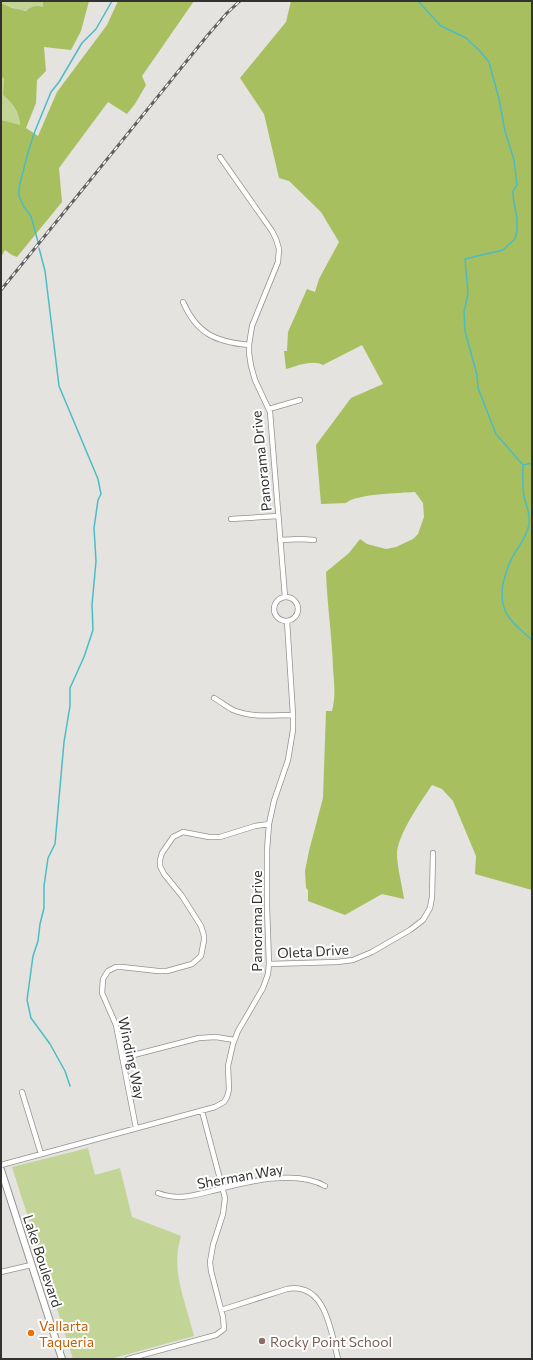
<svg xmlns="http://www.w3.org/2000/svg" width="533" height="1360" font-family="Commissioner,sans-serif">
<rect width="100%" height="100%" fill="#e4e3df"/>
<path fill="#c3d497" d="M 1,1 L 43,1 L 44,7 C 24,12 20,12 1,3 Z
M 1,77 L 4,77 L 3,95 C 13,104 19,112 20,126 L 1,120 Z
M 88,1148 L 95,1175 L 120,1168 L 132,1217 L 181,1236 C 170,1270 186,1303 194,1336 L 110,1359 L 73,1359 L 12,1167 Z"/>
<path fill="#a7bf5f" d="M 43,1 L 89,1 L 81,31 L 71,50 L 44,47 L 46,71 L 37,80 L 36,103 L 26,128 L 38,136 L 57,92 L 107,25 L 118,1 L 194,1 L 142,76 L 146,85 L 135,104 L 127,114 L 108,102 L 59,168 L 62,202 L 17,257 L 12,255 L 5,250 L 1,257 L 1,120 L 20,125 C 19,111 13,104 3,95 L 4,78 L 1,77 L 1,3 L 12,8 L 26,11 C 32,6 36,5 43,7 Z
M 291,1 L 532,1 L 532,890 L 475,874 L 476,856 L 453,801 L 442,789 L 432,785 C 422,800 398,834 397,853 C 397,868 402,884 404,899 L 382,894 L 345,915 L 308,901 L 308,890 L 306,888 L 305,871 L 309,851 L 323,798 L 326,711 L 332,711 C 336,696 334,683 333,668 C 332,636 327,604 326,572 L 349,553 L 360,539 L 367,544 L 386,549 L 396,547 L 413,539 L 418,534 L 424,517 L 423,503 L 415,492 C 400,493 355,494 346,503 L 321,504 L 316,445 L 351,398 L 383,384 L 362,345 L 323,365 C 313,359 296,366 286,369 L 284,351 L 287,351 L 288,332 L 307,289 L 315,292 L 319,279 L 339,242 L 321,212 L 289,181 L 279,178 L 264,114 L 240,78 L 286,22 Z"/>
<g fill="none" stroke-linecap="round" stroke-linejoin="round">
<path stroke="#4cbcc4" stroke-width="1.5" d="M 418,1 L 441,26 L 466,38 L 479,50 L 489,62 L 499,99 L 505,131 L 514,160 L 517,185 L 513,191 L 513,196 L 517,219 L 517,230 L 515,239 L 503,250 L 465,259 L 468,294 L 464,312 L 465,331 L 477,375 L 478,388 L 496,434 L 523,465 C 523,475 522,486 524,496 C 526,506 531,514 529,525 C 526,539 517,548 511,560 C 507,568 505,576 503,584 C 498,613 512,622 532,640
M 38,242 L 31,216 L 24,207 L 19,196 L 19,187 L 29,149 L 35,131 L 51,92 L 59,82 L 82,43 L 96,29 L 112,1
M 39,248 L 45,271 L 59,386 L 98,479 L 101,494 L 98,500 L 94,528 L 96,561 L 92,605 L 93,630 L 84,657 L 70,688 L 70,706 L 64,742 L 55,844 L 48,858 L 44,886 L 44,908 L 40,924 L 38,941 L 33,956 L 27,1000 L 31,1018 L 50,1044 L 65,1071 L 70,1086
M 523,465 L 532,463"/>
<defs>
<path id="street" d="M 220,157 L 272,231 L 276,239 L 279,249 L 278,262 L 252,326 L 249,345 L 249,353 L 251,366 L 255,380 L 270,412 L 285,597
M 183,302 C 197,334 216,342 249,345
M 269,409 L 300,400
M 231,519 L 278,516
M 280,540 L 301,539 L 314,540
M274 609a12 12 0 1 1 24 0a12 12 0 1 1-24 0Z
M 214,698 C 221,702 227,707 233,710 C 252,718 273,715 293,715
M 269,964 L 337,962 L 353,960 L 372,952 L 410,930 L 423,920 L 430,908 L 432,897 L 433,853
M 122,1058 L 199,1038 L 216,1037 L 234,1040
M 22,1092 L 41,1154
M 136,1128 L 116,1025 L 102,993 L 103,979 L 108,971 L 116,967 L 122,967 L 158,971 L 167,971 L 192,964 L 201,956 L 204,940 L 204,936 L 201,926 L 182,896 L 164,874 L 160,866 L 160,860 L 162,853 L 173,837 L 183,832 L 209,837 L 220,837 L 255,826 L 269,824
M 1,1165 L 215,1107 L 224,1102 L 227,1097 L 229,1090 L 228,1066 L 233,1044 L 238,1031 L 263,988 L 268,974 L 269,964 L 267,907 L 267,850 L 269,824 L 274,801 L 288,760 L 293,730 L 293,715 L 287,621
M 158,1193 C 179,1201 195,1195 216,1190 C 246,1182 296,1169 325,1186
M 1,1272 L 31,1265
M 221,1310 L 287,1289 C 326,1282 331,1332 338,1359
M 128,1359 L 216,1335 L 224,1329 L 223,1317 L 211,1271 L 210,1262 L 213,1245 L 223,1214 L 225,1198 L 202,1111"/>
<path id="secondary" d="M 1,1170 L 62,1359"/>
</defs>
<use href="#street" stroke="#93938f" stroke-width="6"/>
<use href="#secondary" stroke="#93938f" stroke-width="8"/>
<use href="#street" stroke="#fff" stroke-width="4.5"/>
<use href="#secondary" stroke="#fff" stroke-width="6"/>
<defs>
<path id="rail" d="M 1,290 L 207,36 L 227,13 L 240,1"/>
</defs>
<use href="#rail" stroke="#60605e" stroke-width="3"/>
<use href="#rail" stroke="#fff" stroke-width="1.5" stroke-dasharray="4.5" stroke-linecap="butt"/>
</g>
<circle fill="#e8710a" stroke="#fff" stroke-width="1.5" cx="31" cy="1333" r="4"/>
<circle fill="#8d6e63" stroke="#fff" stroke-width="1.5" cx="262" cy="1341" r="4"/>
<g text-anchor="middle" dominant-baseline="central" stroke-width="4" stroke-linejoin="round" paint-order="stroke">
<g font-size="14" fill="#323230" stroke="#fff">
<text transform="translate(261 461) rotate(-96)">Panorama Drive</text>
<text transform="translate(256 921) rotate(-90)">Panorama Drive</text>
<text transform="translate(313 951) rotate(-3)">Oleta Drive</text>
<text transform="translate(132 1058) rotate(78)">Winding Way</text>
<text transform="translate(240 1176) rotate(-10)">Sherman Way</text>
<text transform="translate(43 1261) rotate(72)">Lake Boulevard</text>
</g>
<g font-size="14" fill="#c56008" stroke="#fff" text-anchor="start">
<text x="39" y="1325">Vallarta<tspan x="39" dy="16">Taqueria</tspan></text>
</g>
<g font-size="14" fill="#785e54" stroke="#fff" text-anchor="start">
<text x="270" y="1341">Rocky Point School</text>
</g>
</g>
<rect width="533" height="1360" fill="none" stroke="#323230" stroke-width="4"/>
</svg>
